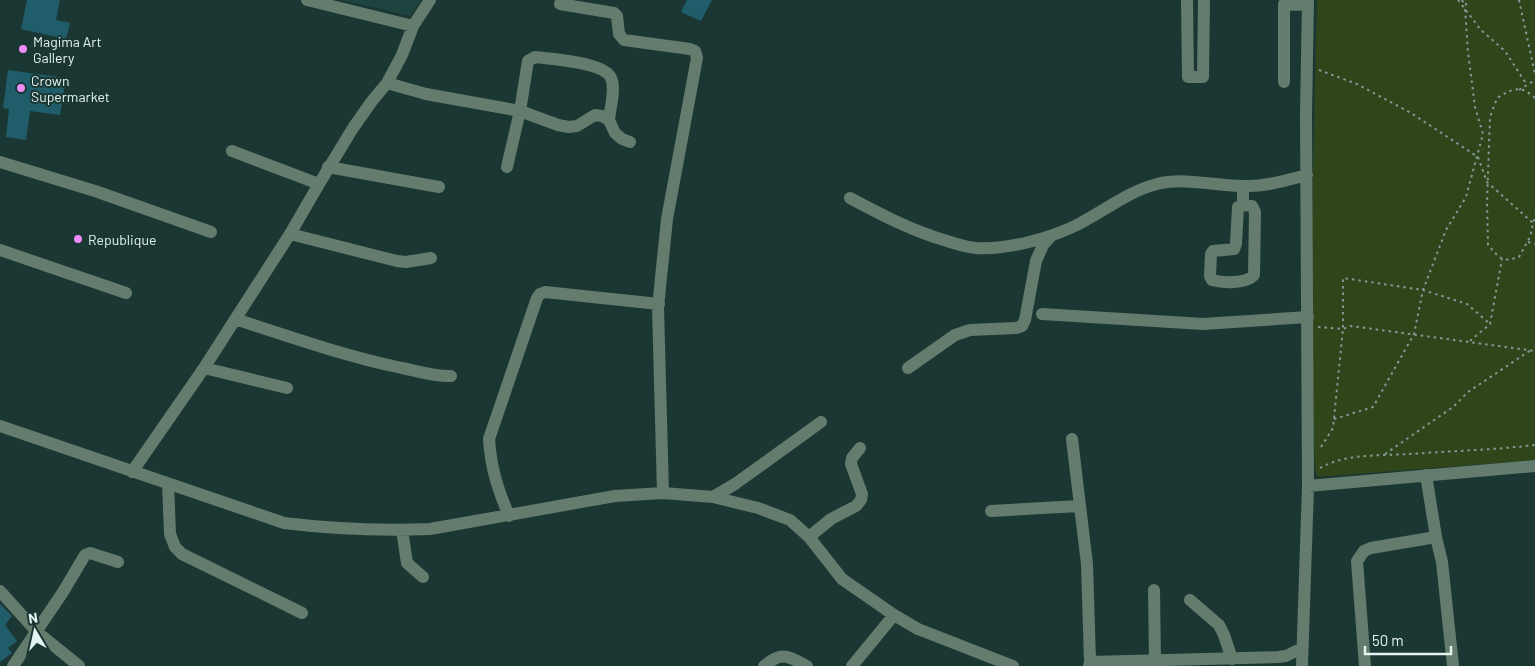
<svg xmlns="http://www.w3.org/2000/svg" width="1535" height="666" font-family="Barlow,sans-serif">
<rect width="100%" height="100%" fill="#1b3734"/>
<path fill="#1e4440" d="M 343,0 L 422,0 L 410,16 Z"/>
<path fill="#30461a" d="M 1317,0 L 1535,0 L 1535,460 L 1317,477 L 1315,467 L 1311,374 L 1311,266 Z"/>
<path fill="#205d6a" d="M 27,0 L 60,0 L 56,20 L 70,23 L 66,39 L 21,29 Z
M 687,0 L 712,0 L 701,21 L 681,12 Z
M 8,70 L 66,78 L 60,115 L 30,111 L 26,140 L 6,137 L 9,109 L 3,108 Z
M 0,604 L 12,616 L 5,625 L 17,641 L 8,648 L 12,653 L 0,662 Z"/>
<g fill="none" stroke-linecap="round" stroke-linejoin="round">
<path stroke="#849996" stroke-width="2" stroke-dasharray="2.5 4" stroke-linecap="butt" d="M 1458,0 L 1481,30 L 1505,51 L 1527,85
M 1462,0 L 1465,6
M 1519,0 L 1535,74
M 1319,70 L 1357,84 L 1411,113 L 1478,157 L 1487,182 L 1533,223
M 1519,90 L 1535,80
M 1535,98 C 1520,84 1512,89 1497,98 L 1490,117 L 1487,203 L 1488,245 C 1500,258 1501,263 1519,257 L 1530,237 L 1535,215
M 1528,242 L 1535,244
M 1318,327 L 1343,329 L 1351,326 L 1535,351
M 1470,341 L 1490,324 L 1502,259
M 1334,419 L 1373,407 L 1414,334 L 1423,290 L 1446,230 L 1466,197 L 1483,134 L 1475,107 L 1468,52 L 1465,9 L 1467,0
M 1321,447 L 1333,428 L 1343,329 L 1343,278 L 1423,290 L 1467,304 L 1490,324
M 1385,454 L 1453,407 L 1468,392 L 1531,350
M 1320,468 C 1347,453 1380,456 1409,454 C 1451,451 1493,450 1535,445"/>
<path stroke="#637c6d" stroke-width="12" d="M 307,0 L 413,26
M 1187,0 L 1188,77 L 1203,77 L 1204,0
M 560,4 L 614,13 L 617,16 L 619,34 L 624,40 L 690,49 L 695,51 L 697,58 L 667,219 L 658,307 L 663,493
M 1284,82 L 1284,4 L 1307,5
M 387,83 L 426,94 L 520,111 L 558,125 L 569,127 L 577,126 L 595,115 L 602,116 L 609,120 L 615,133 L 622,139 L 630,142
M 232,151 L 319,184
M 0,162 L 95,191 L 211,232
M 328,167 L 439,187
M 507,167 L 520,111 L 528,61 L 535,57 C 551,59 605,62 611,78 C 616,89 610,108 609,120
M 1243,186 L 1243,205 L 1252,206 L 1255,212 L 1254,275 C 1246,284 1223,283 1212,280 L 1210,276 L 1211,254 L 1213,251 L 1234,249 L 1236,244 L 1238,207 L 1243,205
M 850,198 C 882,215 912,231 947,241 C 956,244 966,247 976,248 C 1008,250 1051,238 1079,224 C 1104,211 1129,191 1157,184 C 1185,177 1216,186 1244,186 C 1265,187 1287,180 1307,175
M 290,234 L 397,261 L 406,262 L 431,258
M 0,250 L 126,293
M 1042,314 L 1203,324 L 1308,317
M 235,319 C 290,337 345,356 402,368 C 418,371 434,377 451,376
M 204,368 L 287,388
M 908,368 L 955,335 L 970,330 L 1016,328 L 1022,326 L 1025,320 L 1036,261 L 1043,245 L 1051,236
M 0,426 L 284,523 C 333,529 381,531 430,529 L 615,496 L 663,493 L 713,497 L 758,508 L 790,520 L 809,537 L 842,579 L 894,615 L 918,629 L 1013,666
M 1072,439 L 1087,564 L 1090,662
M 132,472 L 204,368 L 290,234 L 319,184 L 353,128 L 372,101 L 387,83 L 402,55 L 413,26 L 430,0
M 1426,475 L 1436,537 L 1442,562 L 1453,666
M 168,484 L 170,534 L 175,547 L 182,554 L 302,613
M 1308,486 L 1535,466
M 713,497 L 735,484 L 821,422
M 991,511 L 1079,506
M 509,516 C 498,489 491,470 489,439 L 537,298 L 540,294 L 545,292 L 659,304
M 402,530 L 407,563 L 423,577
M 809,537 L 831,519 L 856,506 L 861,500 L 862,494 L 851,464 L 852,458 L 860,448
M 1154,590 L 1155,660
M 0,591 L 37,632 L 79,666
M 1190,600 L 1219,625 L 1224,635 L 1232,659
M 13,666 L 63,592 L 85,555 L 90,553 L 118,562
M 764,666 C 782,651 788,656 807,666
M 852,666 L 894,615
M 1089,666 L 1090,662 L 1278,657 L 1286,656 L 1302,648
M 1302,666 L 1308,486 L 1306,115 L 1308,0
M 1365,666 L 1357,561 L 1364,551 L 1371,548 L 1436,537"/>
</g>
<g fill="#ef8bf7" stroke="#1b3734" stroke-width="2">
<circle cx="23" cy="49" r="5"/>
<circle cx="21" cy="88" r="5"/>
<circle cx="78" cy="239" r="5"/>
</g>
<g text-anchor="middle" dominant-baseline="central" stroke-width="4" stroke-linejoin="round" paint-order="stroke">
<g font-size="14" fill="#e3f3f0" stroke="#1b3734" text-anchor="start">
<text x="33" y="41">Magima Art<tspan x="33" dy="16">Gallery</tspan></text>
<text x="31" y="80">Crown<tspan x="31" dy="16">Supermarket</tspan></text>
<text x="88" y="239">Republique</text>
</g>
</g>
<g transform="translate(35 631) rotate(351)" stroke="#1b3734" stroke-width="4" paint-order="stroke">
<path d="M0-4L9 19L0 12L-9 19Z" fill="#e3f3f0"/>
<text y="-8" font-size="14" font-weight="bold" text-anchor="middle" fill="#e3f3f0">N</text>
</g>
<path d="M1365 646v8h86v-8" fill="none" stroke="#e3f3f0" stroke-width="2.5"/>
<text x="1372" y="646" font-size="15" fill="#e3f3f0" stroke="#1b3734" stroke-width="4" paint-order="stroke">50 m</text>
</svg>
